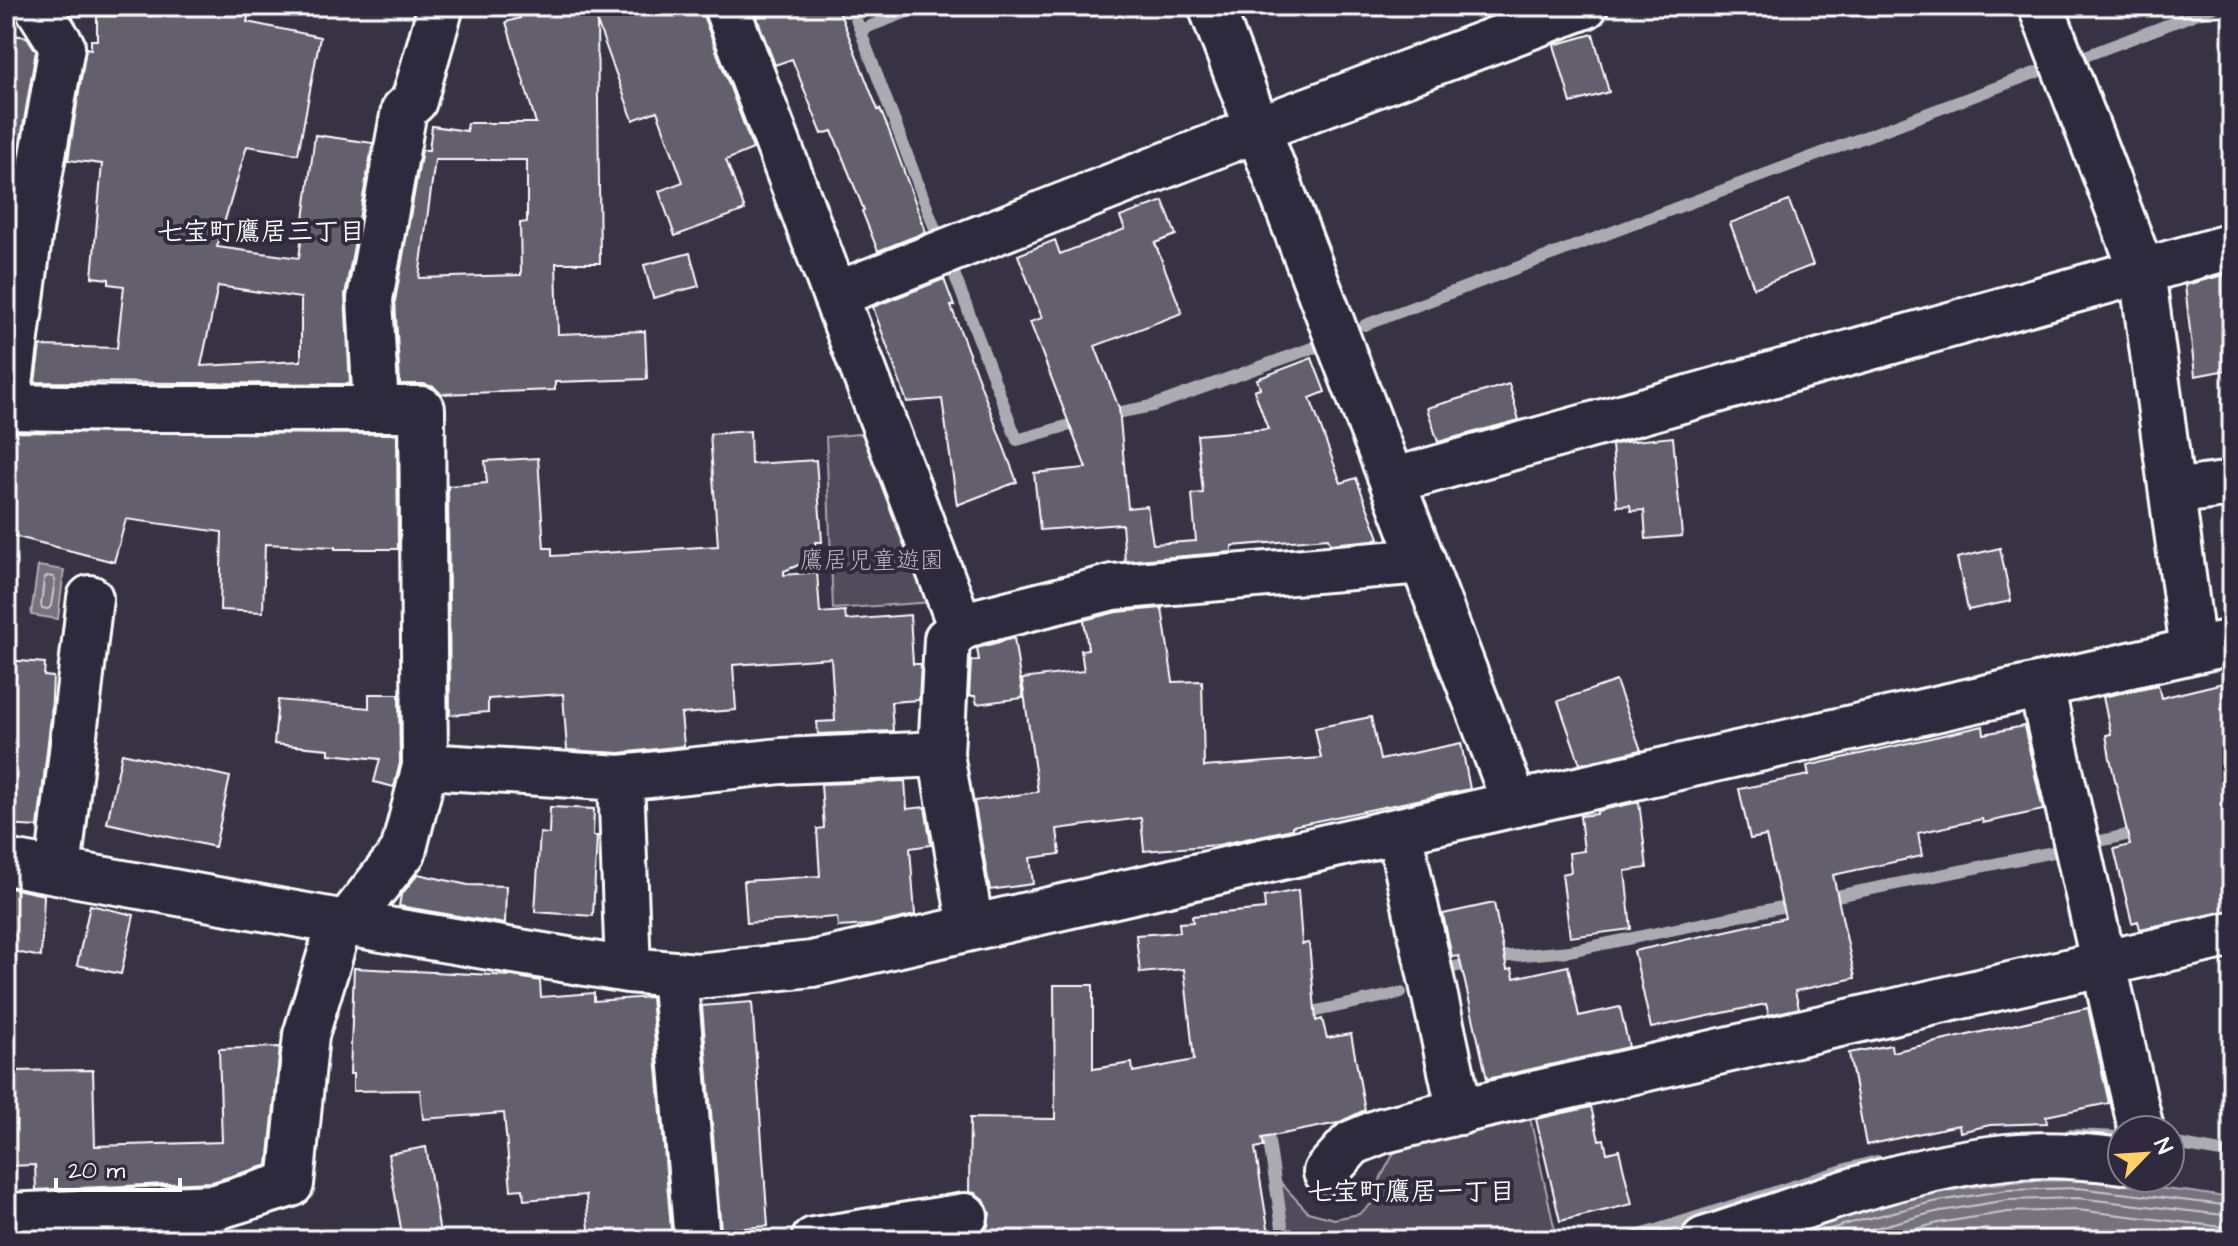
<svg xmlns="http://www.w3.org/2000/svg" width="2238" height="1246" font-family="'Architects Daughter','Klee One',sans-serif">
<rect width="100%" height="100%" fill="#373345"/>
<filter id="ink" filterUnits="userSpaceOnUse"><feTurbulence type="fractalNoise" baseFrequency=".0125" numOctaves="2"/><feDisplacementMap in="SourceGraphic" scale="16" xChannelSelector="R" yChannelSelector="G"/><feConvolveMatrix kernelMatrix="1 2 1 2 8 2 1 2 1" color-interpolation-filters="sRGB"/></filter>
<g filter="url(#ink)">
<path fill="#514c5c" stroke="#a8a6ae" stroke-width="2" d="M 869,433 L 933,602 L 833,609 L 826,437 Z
M 1527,1104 L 1557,1240 L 1289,1240 L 1281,1183 L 1308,1212 L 1334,1219 L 1359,1214 L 1374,1202 L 1381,1177 L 1394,1153 L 1424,1138 Z"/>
<path fill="#76737f" stroke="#adabb2" stroke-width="2" d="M 38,566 L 64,570 L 58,619 L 31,615 Z
M 2078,1180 L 2192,1192 L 2232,1198 L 2232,1240 L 1771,1240 C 1847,1215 1924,1191 2004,1183 C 2028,1180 2053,1181 2078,1180 Z"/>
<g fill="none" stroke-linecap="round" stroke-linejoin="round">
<path stroke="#c8c7cc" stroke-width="2" d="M 47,576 L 53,577 L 55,580 L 51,606 L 48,609 L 42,608 L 41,605 L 44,579 Z
M 1797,1240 L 1843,1225 L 1933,1202 L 2007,1190 L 2078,1188 L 2232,1206
M 1830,1240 L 1935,1212 L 2008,1200 L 2078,1198 L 2232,1216
M 1874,1240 L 1938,1223 L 2008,1212 L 2077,1210 L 2232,1228"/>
<path stroke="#adabb2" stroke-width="12" d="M 851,6 L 937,234
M 860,30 L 923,6
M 2080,58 L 2217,6
M 952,268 L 1017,440 L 1084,421
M 1365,325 L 2048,68
M 1106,415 L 1152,406 L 1315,347
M 2092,843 L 2143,831
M 1822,899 L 2058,851
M 1454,967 L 1499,957 L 1570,951 L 1796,904
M 1302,1014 L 1401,993
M 1266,1122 L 1284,1240
M 2069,1135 L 2122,1137
M 2170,1143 L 2232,1154
M 1625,1240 L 1850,1168 L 1877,1161"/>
</g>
<path fill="#635f6d" stroke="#fff" stroke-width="2" fill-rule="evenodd" d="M 152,6 L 250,6 L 247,22 L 320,37 L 298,154 L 247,146 L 217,247 L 299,258 L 315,135 L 373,143 L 345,295 L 350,384 L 35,382 L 40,346 L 117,348 L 124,286 L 109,284 L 109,279 L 92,277 L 102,164 L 68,160 L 86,48 L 91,49 L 91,40 L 97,40 L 97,16 L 152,16 ZM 218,286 L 301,298 L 301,361 L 201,366 Z
M 516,6 L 702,6 L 703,15 L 753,149 L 726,160 L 745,210 L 675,236 L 659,191 L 683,182 L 657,111 L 633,120 L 597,22 L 600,263 L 556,263 L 558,334 L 645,331 L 647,379 L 555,382 L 555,390 L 441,394 L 434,387 L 423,384 L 400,384 L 395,301 L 422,150 L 429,150 L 432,126 L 467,131 L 467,123 L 536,123 L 506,22 L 520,18 ZM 435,160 L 527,160 L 527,222 L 520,223 L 521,275 L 419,278 Z
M 772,6 L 837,6 L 878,110 L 880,109 L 888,128 L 926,232 L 878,251 L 862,211 L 864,210 L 832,131 L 822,134 L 792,59 L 775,65 L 755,13 Z
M 6,34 L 27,37 L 36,51 L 18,156 L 6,154 Z
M 1593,34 L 1609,92 L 1571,103 L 1554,45 Z
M 1163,201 L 1176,235 L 1155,243 L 1182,313 L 1095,346 L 1119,408 L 1128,508 L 1147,506 L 1153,544 L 1196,541 L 1192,494 L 1203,493 L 1197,435 L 1268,429 L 1254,390 L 1260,388 L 1257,379 L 1312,358 L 1325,392 L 1310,398 L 1341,483 L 1356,478 L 1379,538 L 1373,540 L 1330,544 L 1328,538 L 1232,546 L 1232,552 L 1125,561 L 1122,524 L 1040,530 L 1034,473 L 1086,468 L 1030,322 L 1042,318 L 1018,255 L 1055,240 L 1060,254 L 1125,229 L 1120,217 Z
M 1789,201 L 1813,265 L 1754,288 L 1730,223 Z
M 690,253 L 699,286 L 653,298 L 644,265 Z
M 2232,273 L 2232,369 L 2195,376 L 2185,285 Z
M 944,279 L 954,306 L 951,306 L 1017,482 L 957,505 L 942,399 L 907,402 L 873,307 Z
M 1509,384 L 1519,420 L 1438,442 L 1427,408 Z
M 750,431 L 751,464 L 816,460 L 822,542 L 815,542 L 816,558 L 784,571 L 784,575 L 817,572 L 820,613 L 845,611 L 846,620 L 910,615 L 913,664 L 921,664 L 919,700 L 891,702 L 893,731 L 818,734 L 817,722 L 835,721 L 831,658 L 733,665 L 736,710 L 681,714 L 684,746 L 620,753 L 567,750 L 563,694 L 488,699 L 488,712 L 450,715 L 448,486 L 487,483 L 485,461 L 538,458 L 544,548 L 552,548 L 552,556 L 718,546 L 710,434 Z
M 6,432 L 397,434 L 398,549 L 335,549 L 335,547 L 265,544 L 263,612 L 220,610 L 222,532 L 126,519 L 114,562 L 6,534 Z
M 1673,437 L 1682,536 L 1646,539 L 1644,510 L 1631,511 L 1630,505 L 1617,506 L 1612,445 L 1625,442 Z
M 2000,548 L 2011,601 L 1968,610 L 1957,558 Z
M 1162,608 L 1173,682 L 1202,681 L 1204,767 L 1321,758 L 1315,728 L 1371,717 L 1380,760 L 1461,743 L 1470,789 L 1292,826 L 1292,829 L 1218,845 L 1144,851 L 1141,818 L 1057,829 L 1060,854 L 1030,858 L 1033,884 L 990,890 L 974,801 L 1038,792 L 1022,679 L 1084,671 L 1081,650 L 1088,649 L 1084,620 L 1117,612 Z
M 1014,638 L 1023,698 L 977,704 L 975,696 L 969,696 L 971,661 L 979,660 L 977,648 Z
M 6,660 L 45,663 L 44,676 L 53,677 L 51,717 L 38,827 L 6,825 Z
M 1616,681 L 1641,750 L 1580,764 L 1558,701 Z
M 2223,683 L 2232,722 L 2232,910 L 2140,929 L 2138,921 L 2132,923 L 2114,849 L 2130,845 L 2110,758 L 2106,735 L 2111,734 L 2103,697 L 2158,685 L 2161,698 Z
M 369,694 L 399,694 L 400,763 L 394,787 L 374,782 L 380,759 L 329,754 L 329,749 L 274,744 L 278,700 L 369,708 Z
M 1983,726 L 1984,734 L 2024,726 L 2043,810 L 1983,823 L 1982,819 L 1918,833 L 1922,856 L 1833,875 L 1855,978 L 1795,991 L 1799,1008 L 1769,1015 L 1766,1004 L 1651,1028 L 1634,951 L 1785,918 L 1766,836 L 1750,839 L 1739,789 L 1809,775 L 1807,766 Z
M 122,753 L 230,777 L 215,847 L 107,823 Z
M 905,781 L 907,809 L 925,807 L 931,845 L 910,848 L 915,915 L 872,925 L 838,927 L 837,917 L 747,923 L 744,881 L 820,876 L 817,829 L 824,828 L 821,784 Z
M 1639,802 L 1647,868 L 1625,871 L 1631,929 L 1570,937 L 1562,874 L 1571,872 L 1569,853 L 1584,851 L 1580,816 L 1597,814 L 1597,811 Z
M 550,807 L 594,809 L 593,836 L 597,836 L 593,916 L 535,912 L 540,833 L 549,834 Z
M 418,874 L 468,885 L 506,886 L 505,924 L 399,906 L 401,895 Z
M 6,887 L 44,895 L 41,957 L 6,950 Z
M 1298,890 L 1302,944 L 1309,943 L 1316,1021 L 1322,1019 L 1327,1038 L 1351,1034 L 1365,1110 L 1338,1123 L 1262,1138 L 1264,1146 L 1255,1148 L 1270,1240 L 971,1240 L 981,1235 L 988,1226 L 990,1213 L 984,1200 L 975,1193 L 969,1192 L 970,1118 L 1055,1119 L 1054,985 L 1093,985 L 1093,1069 L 1132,1063 L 1133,1072 L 1194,1060 L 1184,969 L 1140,973 L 1136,935 L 1180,932 L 1179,923 L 1193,922 L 1192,916 L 1265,909 L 1264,897 Z
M 1494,903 L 1507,970 L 1512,969 L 1514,978 L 1568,966 L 1579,1016 L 1620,1007 L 1629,1047 L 1487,1079 L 1459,956 L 1452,957 L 1443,914 Z
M 90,905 L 134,915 L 121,974 L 77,965 Z
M 354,968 L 512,976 L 540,981 L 541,997 L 594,993 L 594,1001 L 651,997 L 672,1240 L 590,1240 L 586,1195 L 524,1200 L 523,1189 L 511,1190 L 504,1113 L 423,1119 L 420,1090 L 353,1091 L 353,1074 L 350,1074 Z
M 752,1002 L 768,1226 L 721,1230 L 702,1006 Z
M 2088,1008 L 2109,1103 L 2046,1116 L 2047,1123 L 1990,1125 L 1960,1132 L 1959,1125 L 1866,1145 L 1849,1053 L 1891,1045 L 1892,1052 Z
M 280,1047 L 268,1165 L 212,1182 L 36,1190 L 35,1165 L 6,1166 L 6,1071 L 93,1070 L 95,1146 L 222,1142 L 219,1049 Z
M 1591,1107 L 1599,1140 L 1604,1139 L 1607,1153 L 1619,1150 L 1632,1204 L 1560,1221 L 1536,1119 Z
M 426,1147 L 441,1240 L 403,1240 L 388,1154 Z
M 209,1232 L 209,1240 L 134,1240 L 134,1236 Z"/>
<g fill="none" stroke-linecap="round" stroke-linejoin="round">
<defs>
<path id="street" d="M 726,6 L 961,628
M 2041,6 L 2142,271 L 2193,650
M 835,295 L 1258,129 L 1585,6
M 6,407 L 132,409 L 422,409 L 425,766 L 403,852 L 347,923
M 7,407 L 30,230 L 62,46 L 37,6
M 376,409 L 370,299 L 404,110 L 414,101 L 441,6
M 1392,481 L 2232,246
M 2172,492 L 2232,484
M 2041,686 L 2141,1129
M 425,766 L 621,778 L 781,761 L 941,754
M 621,778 L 628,970
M 1399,831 L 1460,1112
M 6,862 L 340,922 L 628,970 L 697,976 L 812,964 L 1515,804 L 1211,6
M 58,871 L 90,598
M 971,927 L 941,754 L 947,639 L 961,628 L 975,622 L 1113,587 L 1423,561
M 674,974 L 697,1240
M 1326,1172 L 1352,1143 L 1381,1131 L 1473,1108 L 2232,934
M 6,1216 L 216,1207 L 291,1184 L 306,1035 L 340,922
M 814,1240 L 965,1216
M 1704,1240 C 1802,1208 1902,1168 2006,1157 C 2045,1153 2083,1156 2122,1161"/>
<path id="secondary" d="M 1515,804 L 2232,642"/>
</defs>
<use href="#street" stroke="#fff" stroke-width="50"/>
<use href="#secondary" stroke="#fff" stroke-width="50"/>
<use href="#street" stroke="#2f2a3d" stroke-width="44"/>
<use href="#secondary" stroke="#2f2a3d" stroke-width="44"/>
</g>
</g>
<g text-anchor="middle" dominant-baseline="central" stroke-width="8" stroke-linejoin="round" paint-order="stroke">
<g font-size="24" fill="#b9b7be" stroke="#2f2a3d">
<text x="872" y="561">鷹居児童遊園</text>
</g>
<g font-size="26" font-weight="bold" fill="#fff" stroke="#2f2a3d">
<text x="261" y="232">七宝町鷹居三丁目</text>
<text x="1411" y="1192">七宝町鷹居一丁目</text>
</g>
</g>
<rect width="2238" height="1246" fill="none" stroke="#2f2a3d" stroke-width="32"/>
<rect x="16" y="16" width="2206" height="1214" fill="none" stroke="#fff" stroke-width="3" filter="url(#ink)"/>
<g transform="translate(2146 1154) rotate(65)"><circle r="38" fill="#2f2a3d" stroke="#827f8b" stroke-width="2"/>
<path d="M0-6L14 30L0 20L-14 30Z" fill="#ffd166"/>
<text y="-12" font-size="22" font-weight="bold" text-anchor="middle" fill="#ffffff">N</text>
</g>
<path d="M56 1178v12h124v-12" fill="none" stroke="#ffffff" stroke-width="4"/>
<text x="68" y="1178" font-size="24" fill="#ffffff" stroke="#2f2a3d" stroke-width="6" paint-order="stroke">20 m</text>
</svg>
